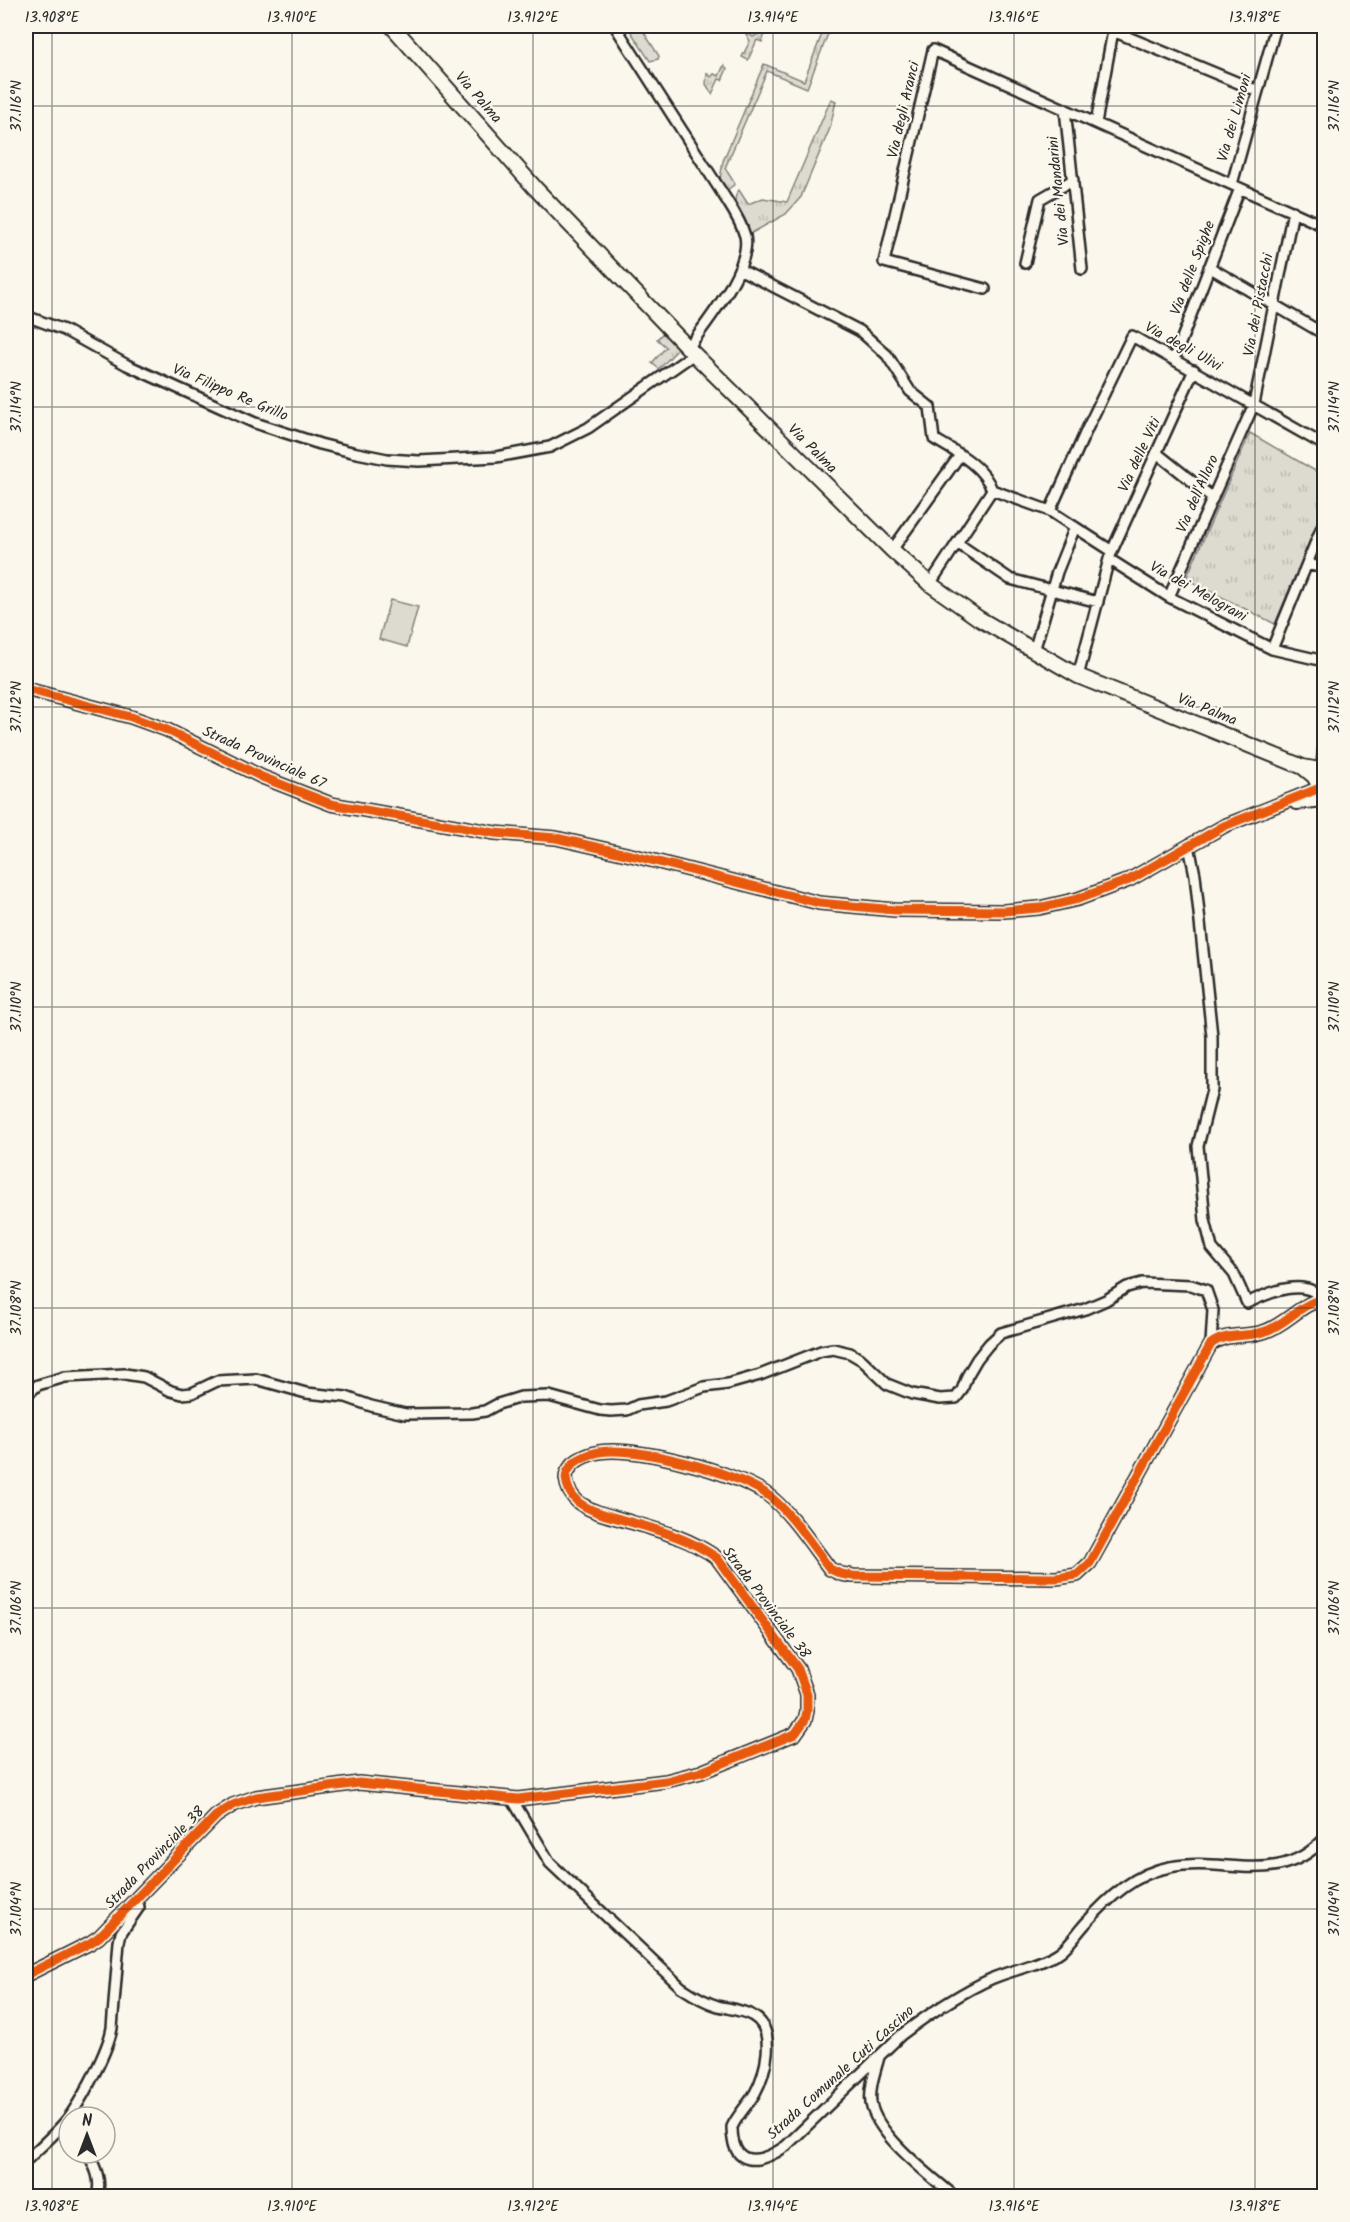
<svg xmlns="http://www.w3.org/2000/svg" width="1350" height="2222" font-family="Kalam,sans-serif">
<defs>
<pattern id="grass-tufts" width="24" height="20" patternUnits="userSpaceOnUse" patternTransform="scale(1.5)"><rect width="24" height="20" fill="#dddad0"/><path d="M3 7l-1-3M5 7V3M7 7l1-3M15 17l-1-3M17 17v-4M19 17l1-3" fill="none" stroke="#bebbb3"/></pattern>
</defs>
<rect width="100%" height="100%" fill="#fbf7ec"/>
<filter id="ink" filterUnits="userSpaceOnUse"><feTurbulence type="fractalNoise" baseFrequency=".0167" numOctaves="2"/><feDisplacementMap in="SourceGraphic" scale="12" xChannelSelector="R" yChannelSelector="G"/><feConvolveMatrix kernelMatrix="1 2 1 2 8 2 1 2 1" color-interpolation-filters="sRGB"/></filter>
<g filter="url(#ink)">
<path fill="url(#grass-tufts)" stroke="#84827e" stroke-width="1.5" d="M 627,26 L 640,26 L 659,56 L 658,59 L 650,61 Z
M 825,26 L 831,26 L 807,88 L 767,71 L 725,168 L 735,184 L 727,190 L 720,180 L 723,161 L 764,64 L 804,81 Z
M 767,29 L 762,42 L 757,40 L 748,60 L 742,57 L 750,41 L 746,34 L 748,33 L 753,37 Z
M 724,65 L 727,69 L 722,80 L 719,79 L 712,94 L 706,84 L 707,73 L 711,77 L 714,74 L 719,76 Z
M 831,99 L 836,101 L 830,128 L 801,197 L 786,214 L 750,234 C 744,220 728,203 739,190 L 748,204 L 763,198 L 787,202 Z
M 664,332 L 677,347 L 675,352 L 659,369 L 652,363 L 666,347 L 657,339 Z
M 1250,433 L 1324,476 L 1324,508 L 1275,624 L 1186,579 Z"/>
<path fill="#dddad0" stroke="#84827e" stroke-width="1.5" d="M 390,600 L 418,607 L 407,647 L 379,639 Z"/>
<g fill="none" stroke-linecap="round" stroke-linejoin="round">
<defs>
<path id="minor" d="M 615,26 L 726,199 C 733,210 741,222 745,236 C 752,267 706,323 688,348
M 1065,109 L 1082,269
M 1096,123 L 1113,31 L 1258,91
M 1232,184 L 1276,26
M 1025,263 L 1040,199 L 1073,180
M 1209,267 L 1324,334
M 741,270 L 860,331 L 887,355 L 910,391 L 930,407 L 934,439 C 956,452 983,465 992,490
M 985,289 L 884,262 L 933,50 L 1324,226
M 26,316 L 64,330 L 127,365 L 255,423 L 320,444 L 352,452 L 387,459 L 419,461 L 496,457 L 550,447 L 588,428 L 694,354
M 1174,359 L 1240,188
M 1158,454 L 1213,498
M 992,490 L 1050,511 L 1112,551 L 1109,559 L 1169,597 L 1272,649 L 1324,661
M 1050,511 L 1087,429 L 1132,336 L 1324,445
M 957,543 L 1010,579 L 1098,602
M 892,550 L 960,455
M 1112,551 L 1194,370
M 1307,564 L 1324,568
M 930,584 L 992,490
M 1169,597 L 1254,404 L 1293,211
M 1272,649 L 1324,522
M 1034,651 L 1057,572 L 1075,527
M 1078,676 L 1109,559
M 1321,776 L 1324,745
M 1189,846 L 1195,875 L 1212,1036 L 1212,1090 L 1198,1146 L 1205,1220 L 1212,1248 L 1234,1274 L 1247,1303 C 1264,1295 1288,1284 1307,1289 C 1313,1290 1319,1295 1324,1298
M 26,1395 L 38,1385 L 65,1377 L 125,1374 L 144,1377 L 171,1391 L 182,1394 L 192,1393 L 217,1381 L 256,1379 L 306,1393 L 346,1397 L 371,1406 L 405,1414 L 472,1413 L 485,1411 L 498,1404 L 521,1397 L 549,1396 L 600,1410 L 611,1411 L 627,1410 L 638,1405 L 666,1401 L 704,1387 L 728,1384 L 760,1375 L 821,1351 L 833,1349 L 850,1353 L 862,1360 L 887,1384 L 912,1394 L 940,1399 L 956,1398 L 962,1390 L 967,1376 L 977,1359 L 989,1344 L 1001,1333 L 1085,1309 L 1106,1300 L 1127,1287 L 1142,1283 L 1191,1285 L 1206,1290 L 1213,1310 L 1211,1344
M 512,1799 L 550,1863 L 681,1987 C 693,1995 704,2002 718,2006 C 730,2009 743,2010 753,2016 C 777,2029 766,2074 755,2093 C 748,2105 738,2114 732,2127 C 732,2169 760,2164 786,2146 L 901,2035 C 930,2013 960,1993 993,1978 C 1012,1970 1046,1963 1061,1951 C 1070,1944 1077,1933 1085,1924 C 1108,1898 1135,1873 1170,1867 C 1226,1856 1278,1888 1324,1839
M 879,2057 C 875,2072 869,2088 871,2103 C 876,2135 930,2175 954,2196
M 88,2153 C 95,2167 102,2180 97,2196
M 26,2161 C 40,2146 60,2131 72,2113 C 85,2093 108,2051 112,2028 L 119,1942 L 121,1933 L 139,1907 L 136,1899"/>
<path id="tertiary" d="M 26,689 L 131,717 L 167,730 L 262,777 L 331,804 L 495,833 L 556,838 L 635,856 L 819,903 L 895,910 L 1004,911 L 1039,908 L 1078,899 L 1129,880 L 1224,826 L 1320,788
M 1296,803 L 1324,800
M 26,1975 L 90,1943 L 99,1937 L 216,1816 L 233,1805 L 256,1797 L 359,1783 L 518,1799 L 666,1781 L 701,1772 L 795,1734 L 805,1720 L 807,1711 L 807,1694 L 798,1669 L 717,1558 C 688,1537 654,1529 620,1519 C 606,1515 590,1511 578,1502 C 571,1496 567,1488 566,1478 C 566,1473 570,1467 574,1463 C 581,1457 590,1454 599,1452 C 637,1446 734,1472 765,1493 C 789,1509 813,1547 830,1569 L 841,1574 L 853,1576 L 1056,1578 L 1077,1575 L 1090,1563 L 1211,1344 C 1226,1332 1249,1338 1266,1331 C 1288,1323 1301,1303 1324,1299"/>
<path id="secondary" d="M 392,26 L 535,188 L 694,354 L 892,550 L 930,584 L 978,618 L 1078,676 L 1303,767 L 1324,771
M 1303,767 L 1314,776 L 1320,787"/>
</defs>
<use href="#minor" stroke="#2b2b2b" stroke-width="14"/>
<use href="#tertiary" stroke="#2b2b2b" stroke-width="16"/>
<use href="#secondary" stroke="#2b2b2b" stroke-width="18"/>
<use href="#minor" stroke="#fbf7ec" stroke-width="9"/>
<use href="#tertiary" stroke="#fbf7ec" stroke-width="12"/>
<use href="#secondary" stroke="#fbf7ec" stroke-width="14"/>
<defs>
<path id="cycleway" d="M 26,689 L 131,717 L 167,730 L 262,777 L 331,804 L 495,833 L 556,838 L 635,856 L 819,903 L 895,910 L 1004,911 L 1039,908 L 1078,899 L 1129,880 L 1224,826 L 1320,788
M 26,1975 L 90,1943 L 99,1937 L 216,1816 L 233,1805 L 256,1797 L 359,1783 L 518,1799 L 666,1781 L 701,1772 L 795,1734 L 805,1720 L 807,1711 L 807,1694 L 798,1669 L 717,1558 C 688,1537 654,1529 620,1519 C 606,1515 590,1511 578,1502 C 571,1496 567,1488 566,1478 C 566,1473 570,1467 574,1463 C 581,1457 590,1454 599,1452 C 637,1446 734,1472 765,1493 C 789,1509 813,1547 830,1569 L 841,1574 L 853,1576 L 1056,1578 L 1077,1575 L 1090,1563 L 1211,1344 C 1226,1332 1249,1338 1266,1331 C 1288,1323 1301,1303 1324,1299"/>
</defs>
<use href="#cycleway" stroke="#fbf7ec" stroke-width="13"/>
<use href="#cycleway" stroke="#e8590c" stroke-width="9"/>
</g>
</g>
<path fill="none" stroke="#2b2b2b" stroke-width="1.5" stroke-opacity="0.45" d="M 52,26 L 52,2196M 292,26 L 292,2196M 533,26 L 533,2196M 773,26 L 773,2196M 1014,26 L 1014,2196M 1255,26 L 1255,2196M 26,106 L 1324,106M 26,407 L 1324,407M 26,707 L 1324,707M 26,1007 L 1324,1007M 26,1308 L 1324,1308M 26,1608 L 1324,1608M 26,1909 L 1324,1909"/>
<g text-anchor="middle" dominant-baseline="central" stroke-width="4.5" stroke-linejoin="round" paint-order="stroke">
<g font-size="15" fill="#2b2b2b" stroke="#fbf7ec">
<text transform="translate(478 98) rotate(49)">Via Palma</text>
<text transform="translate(904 110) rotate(-77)">Via degli Aranci</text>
<text transform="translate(1235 118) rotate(-74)">Via dei Limoni</text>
<text transform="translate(1059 191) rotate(-96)">Via dei Mandarini</text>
<text transform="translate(1193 268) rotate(-69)">Via delle Spighe</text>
<text transform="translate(1259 305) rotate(-79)">Via dei Pistacchi</text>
<text transform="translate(1183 347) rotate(29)">Via degli Ulivi</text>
<text transform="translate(230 393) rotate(23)">Via Filippo Re Grillo</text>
<text transform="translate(812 449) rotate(45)">Via Palma</text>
<text transform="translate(1140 455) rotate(-65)">Via delle Viti</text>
<text transform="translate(1198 494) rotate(-66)">Via dell'Alloro</text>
<text transform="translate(1198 592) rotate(29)">Via dei Melograni</text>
<text transform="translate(1207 710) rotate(22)">Via Palma</text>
<text transform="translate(264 758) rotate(24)">Strada Provinciale 67</text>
<text transform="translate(766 1603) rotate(53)">Strada Provinciale 38</text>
<text transform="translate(155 1858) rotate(-46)">Strada Provinciale 38</text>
<text transform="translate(841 2073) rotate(-42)">Strada Comunale Cuti Cascino</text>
</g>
</g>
<rect width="1350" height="2222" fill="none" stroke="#fbf7ec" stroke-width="66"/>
<g transform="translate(87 2135)"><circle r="28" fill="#fbf7ec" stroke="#a8a59f" stroke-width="1.5"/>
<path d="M0-4.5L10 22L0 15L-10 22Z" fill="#2b2b2b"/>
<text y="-9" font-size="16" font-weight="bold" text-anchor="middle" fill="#2b2b2b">N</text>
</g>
<rect x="33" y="33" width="1284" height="2156" fill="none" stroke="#2b2b2b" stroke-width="2"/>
<g font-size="15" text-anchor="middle" fill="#2b2b2b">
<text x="52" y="22">13.908°E</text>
<text x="292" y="22">13.910°E</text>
<text x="533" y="22">13.912°E</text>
<text x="773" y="22">13.914°E</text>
<text x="1014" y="22">13.916°E</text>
<text x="1255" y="22">13.918°E</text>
<text transform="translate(16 106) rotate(-90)" y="5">37.116°N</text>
<text transform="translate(1334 106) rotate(-90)" y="5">37.116°N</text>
<text transform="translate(16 407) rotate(-90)" y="5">37.114°N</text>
<text transform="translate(1334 407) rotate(-90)" y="5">37.114°N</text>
<text transform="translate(16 707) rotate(-90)" y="5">37.112°N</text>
<text transform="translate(1334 707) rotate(-90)" y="5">37.112°N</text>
<text transform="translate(16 1007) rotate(-90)" y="5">37.110°N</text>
<text transform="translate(1334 1007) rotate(-90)" y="5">37.110°N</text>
<text transform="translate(16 1308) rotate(-90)" y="5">37.108°N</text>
<text transform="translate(1334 1308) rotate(-90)" y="5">37.108°N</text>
<text transform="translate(16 1608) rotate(-90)" y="5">37.106°N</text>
<text transform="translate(1334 1608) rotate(-90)" y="5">37.106°N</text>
<text transform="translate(16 1909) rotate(-90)" y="5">37.104°N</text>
<text transform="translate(1334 1909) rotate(-90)" y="5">37.104°N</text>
<text x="52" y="2211">13.908°E</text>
<text x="292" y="2211">13.910°E</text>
<text x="533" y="2211">13.912°E</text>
<text x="773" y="2211">13.914°E</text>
<text x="1014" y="2211">13.916°E</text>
<text x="1255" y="2211">13.918°E</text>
</g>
</svg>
